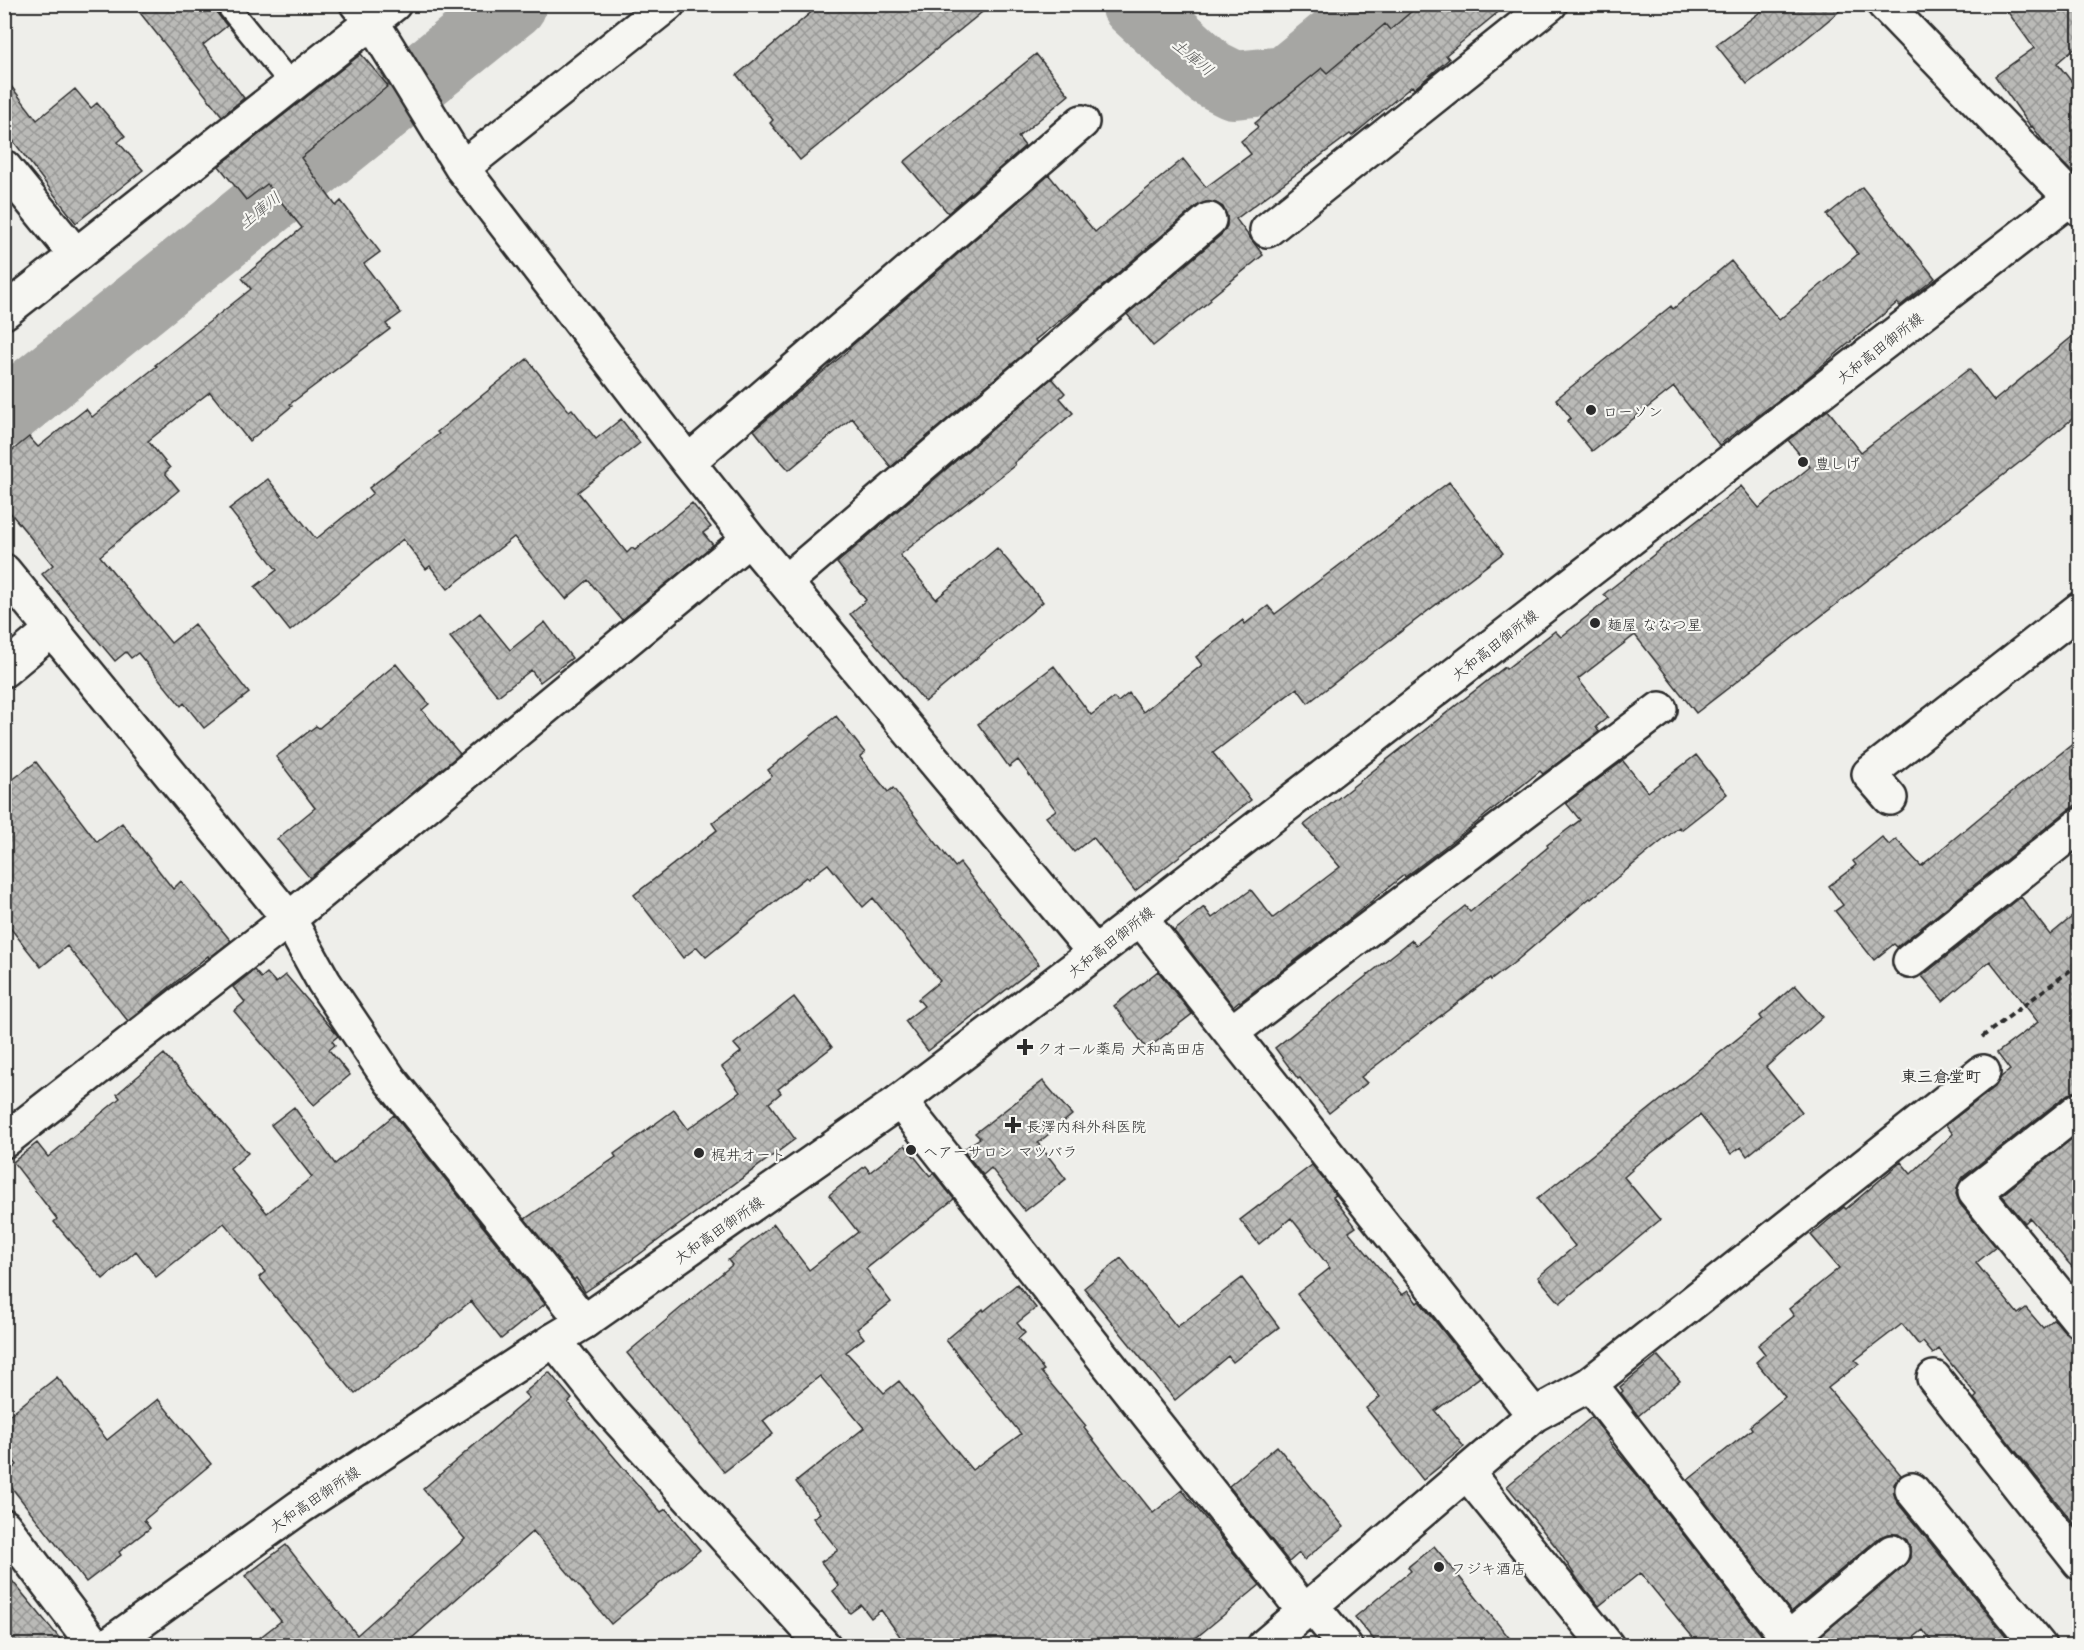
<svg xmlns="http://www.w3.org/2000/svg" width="2084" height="1650" font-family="'Playpen Sans','Klee One',sans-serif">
<defs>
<pattern id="building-cross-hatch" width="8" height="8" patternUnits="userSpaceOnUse" patternTransform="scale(1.5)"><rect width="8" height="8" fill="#babab7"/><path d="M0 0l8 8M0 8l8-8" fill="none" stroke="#979795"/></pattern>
</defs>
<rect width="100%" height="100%" fill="#eeeeea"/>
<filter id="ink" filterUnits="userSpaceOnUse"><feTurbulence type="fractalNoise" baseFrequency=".0167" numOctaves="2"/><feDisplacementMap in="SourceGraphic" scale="12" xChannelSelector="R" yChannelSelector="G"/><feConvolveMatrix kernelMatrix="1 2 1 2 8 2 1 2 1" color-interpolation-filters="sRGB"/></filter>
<g filter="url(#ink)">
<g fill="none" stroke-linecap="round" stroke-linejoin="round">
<path stroke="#a6a6a3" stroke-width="68" d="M 1135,4 L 1210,73 L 1234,85 L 1286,80 L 1379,4
M 4,414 L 513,4"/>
</g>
<path fill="url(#building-cross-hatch)" stroke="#2b2b2b" stroke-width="1.5" d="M 133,4 L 213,4 L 216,12 L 227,26 L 203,45 L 244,98 L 222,116 Z
M 821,4 L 992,4 L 800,160 L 770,123 L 773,120 L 737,75 Z
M 1420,4 L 1508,4 L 1446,55 L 1449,59 L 1414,89 L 1412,86 L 1352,136 L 1350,134 L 1236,219 L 1263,255 L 1210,298 L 1211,300 L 1153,346 L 1127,314 L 1222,234 L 1227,226 L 1227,216 L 1223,207 L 1216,203 L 1206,202 L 1197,206 L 1086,300 L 1035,340 L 1037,343 L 891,467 L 852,418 L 789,470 L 778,458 L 777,459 L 754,430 L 850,349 L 849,348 L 1049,175 L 1095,232 L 1183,159 L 1206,187 L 1251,154 L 1241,141 L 1258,127 L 1255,123 L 1322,68 L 1327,73 L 1385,24 L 1390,30 Z
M 1771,4 L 1848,4 L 1785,56 L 1747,84 L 1716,45 Z
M 2002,4 L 2079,4 L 2079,44 L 2057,63 L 2079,91 L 2079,173 L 2074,174 L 2049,149 L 2032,126 L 2031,127 L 1995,76 L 2034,48 Z
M 361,54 L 388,86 L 301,158 L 336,206 L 341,201 L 380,252 L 364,264 L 401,313 L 386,324 L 390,329 L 290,404 L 292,406 L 249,441 L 210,392 L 202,398 L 148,441 L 170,468 L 165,473 L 179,490 L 100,556 L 171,643 L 194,624 L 249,693 L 204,728 L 184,703 L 181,706 L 138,653 L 131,658 L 126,652 L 115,661 L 42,574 L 53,565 L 4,505 L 4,457 L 29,437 L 38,447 L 86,409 L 92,417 L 157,366 L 155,365 L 251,289 L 242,278 L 302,228 L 267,184 L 246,200 L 219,166 Z
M 1036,54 L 1069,95 L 1018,137 L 1025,146 L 948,213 L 904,162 Z
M 4,77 L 37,120 L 75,89 L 91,108 L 97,103 L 125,136 L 118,142 L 143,170 L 76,223 L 4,129 Z
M 1862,187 L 1935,278 L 1900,306 L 1897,303 L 1805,380 L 1719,445 L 1674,387 L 1592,451 L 1567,421 L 1571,418 L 1556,399 L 1671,306 L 1673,309 L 1731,261 L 1779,320 L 1858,254 L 1827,215 Z
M 2079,331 L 2079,413 L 2033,452 L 1696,713 L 1635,635 L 1578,679 L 1608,717 L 1596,727 L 1599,732 L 1543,774 L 1540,771 L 1476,823 L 1405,877 L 1404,875 L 1336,930 L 1240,1002 L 1239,1001 L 1233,1006 L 1174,931 L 1204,907 L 1212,918 L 1251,890 L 1273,918 L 1340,867 L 1304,825 L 1505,667 L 1506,669 L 1555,631 L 1561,637 L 1609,599 L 1604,594 L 1741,486 L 1759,508 L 1810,467 L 1788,440 L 1828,410 L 1861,452 L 1969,369 L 1994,401 Z
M 527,359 L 569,411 L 572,409 L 596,439 L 621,419 L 640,443 L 578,492 L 627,553 L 632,548 L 635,550 L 692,503 L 711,527 L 703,533 L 713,545 L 622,620 L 588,580 L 566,599 L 514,537 L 448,589 L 430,566 L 426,569 L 403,539 L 290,631 L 255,587 L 277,570 L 229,509 L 268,479 L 316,539 L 373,493 L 369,488 L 439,434 L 437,432 Z
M 1052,378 L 1065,393 L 1060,398 L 1073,413 L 1014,463 L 1015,465 L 900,555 L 936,599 L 997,548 L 1043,602 L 925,702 L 850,614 L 866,600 L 837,563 Z
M 1449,482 L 1503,553 L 1308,703 L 1297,688 L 1213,753 L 1251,800 L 1135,891 L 1093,837 L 1074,852 L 1046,817 L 1056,810 L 1018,760 L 1009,767 L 978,724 L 1054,666 L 1091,715 L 1114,698 L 1118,702 L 1129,693 L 1143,712 L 1202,665 L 1196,657 L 1243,620 L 1245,624 L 1268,606 L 1275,614 Z
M 480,613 L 510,650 L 545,622 L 572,658 L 540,682 L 531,670 L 498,696 L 450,637 Z
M 396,664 L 429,704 L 422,710 L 460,754 L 310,878 L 277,839 L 315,808 L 276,757 L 316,726 L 319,728 Z
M 836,716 L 865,753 L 860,757 L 888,792 L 893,788 L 955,867 L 960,863 L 1039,964 L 928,1051 L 905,1021 L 924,1006 L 918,999 L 940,981 L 873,898 L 863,907 L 828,864 L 808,879 L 806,877 L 706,957 L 697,947 L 683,958 L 634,895 L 717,830 L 712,823 L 772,776 L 768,770 Z
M 2079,739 L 2079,803 L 2068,810 L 1897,947 L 1894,944 L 1874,960 L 1835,911 L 1843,905 L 1829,886 L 1856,865 L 1853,861 L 1882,837 L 1889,845 L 1896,839 L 1921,866 L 1985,813 Z
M 1696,755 L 1727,794 L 1681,830 L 1679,827 L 1591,899 L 1590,898 L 1515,962 L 1491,980 L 1490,978 L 1361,1077 L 1367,1083 L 1329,1113 L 1300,1078 L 1298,1079 L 1275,1048 L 1412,940 L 1416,945 L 1465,906 L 1470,912 L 1548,847 L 1547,845 L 1580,820 L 1566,803 L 1623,761 L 1648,792 Z
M 36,762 L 97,842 L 122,823 L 173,889 L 181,881 L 231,941 L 209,958 L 208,956 L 128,1021 L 67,946 L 41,967 L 4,920 L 4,786 Z
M 2021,897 L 2050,935 L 2079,911 L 2079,1091 L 2068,1094 L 1963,1177 L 1958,1185 L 1956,1194 L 1960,1204 L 1996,1247 L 1976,1263 L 2018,1314 L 2026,1308 L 2043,1328 L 2054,1319 L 2066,1333 L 2073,1338 L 2079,1339 L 2079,1530 L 1974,1399 L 1977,1396 L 1939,1349 L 1933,1354 L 1923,1342 L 1919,1345 L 1902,1324 L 1855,1360 L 1859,1364 L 1828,1388 L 1901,1475 L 1894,1484 L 1894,1494 L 1897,1502 L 2014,1646 L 1935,1646 L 1923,1630 L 1903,1646 L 1812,1646 L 1812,1643 L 1904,1566 L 1910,1558 L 1910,1548 L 1907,1540 L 1898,1534 L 1888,1534 L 1880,1537 L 1791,1612 L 1688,1480 L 1752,1429 L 1750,1426 L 1785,1397 L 1756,1362 L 1765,1354 L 1758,1345 L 1794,1316 L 1789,1309 L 1839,1268 L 1811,1235 L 1844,1207 L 1846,1209 L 1901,1162 L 1911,1174 L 1953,1134 L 1946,1125 L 1995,1087 L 2001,1077 L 2010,1070 L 1997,1053 L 2038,1022 L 1990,961 L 1943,1001 L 1922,976 Z
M 254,970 L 261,978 L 267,973 L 276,983 L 286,975 L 338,1036 L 332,1041 L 335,1045 L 329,1050 L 350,1075 L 314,1105 L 234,1011 L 245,1002 L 233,987 Z
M 1158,971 L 1192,1014 L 1147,1049 L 1114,1006 Z
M 1795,985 L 1823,1017 L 1766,1067 L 1802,1112 L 1747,1156 L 1741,1147 L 1731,1154 L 1700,1115 L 1631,1169 L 1632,1170 L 1624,1177 L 1660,1220 L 1560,1303 L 1538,1277 L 1575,1246 L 1537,1199 L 1762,1019 L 1760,1016 Z
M 794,997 L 832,1047 L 778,1089 L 781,1093 L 769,1103 L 795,1139 L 629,1262 L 585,1292 L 576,1278 L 574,1280 L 525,1219 L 616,1157 L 614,1154 L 674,1110 L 688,1129 L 740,1092 L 722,1067 L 741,1052 L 734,1044 Z
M 164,1054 L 248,1153 L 230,1169 L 267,1213 L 312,1177 L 271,1125 L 294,1107 L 335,1164 L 394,1115 L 545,1304 L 501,1339 L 471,1301 L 355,1394 L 259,1277 L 265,1272 L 224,1223 L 156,1277 L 136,1251 L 103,1279 L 54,1222 L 57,1219 L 13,1162 L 37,1143 L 48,1157 L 120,1098 L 117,1094 Z
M 1043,1081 L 1072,1115 L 1038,1143 L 1066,1179 L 1025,1211 L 991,1168 L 983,1175 L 963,1150 L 980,1138 L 975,1133 Z
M 2079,1133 L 2079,1275 L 2030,1218 L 2025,1223 L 2002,1195 Z
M 905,1145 L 930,1176 L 933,1173 L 954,1199 L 866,1269 L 891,1302 L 857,1329 L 864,1338 L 846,1352 L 884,1393 L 899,1381 L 972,1470 L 1021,1434 L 946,1340 L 983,1309 L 984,1311 L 1017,1284 L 1036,1308 L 1017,1323 L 1025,1333 L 1018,1339 L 1044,1370 L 1041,1372 L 1086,1426 L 1084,1428 L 1125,1480 L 1126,1479 L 1153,1513 L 1182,1490 L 1260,1585 L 1186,1646 L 907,1646 L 881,1610 L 871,1618 L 861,1605 L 850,1613 L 833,1591 L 839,1586 L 821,1562 L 838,1550 L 813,1518 L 820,1513 L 796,1482 L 864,1428 L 820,1376 L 763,1421 L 773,1434 L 724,1472 L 627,1353 L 732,1265 L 728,1260 L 774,1224 L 809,1270 L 858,1232 L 829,1195 L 865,1166 L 870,1172 Z
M 1312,1165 L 1336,1195 L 1333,1197 L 1356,1227 L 1349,1232 L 1402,1295 L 1408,1291 L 1417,1303 L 1419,1301 L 1480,1377 L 1435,1411 L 1464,1447 L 1423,1480 L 1366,1408 L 1380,1397 L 1297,1294 L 1330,1268 L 1291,1218 L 1259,1244 L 1240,1220 Z
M 1121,1258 L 1177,1327 L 1242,1278 L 1279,1327 L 1233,1362 L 1228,1356 L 1175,1400 L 1084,1288 Z
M 1658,1356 L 1680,1381 L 1638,1416 L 1621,1393 L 1623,1391 L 1620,1387 Z
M 549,1372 L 572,1399 L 568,1403 L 661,1512 L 666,1509 L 700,1550 L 611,1624 L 533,1531 L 403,1646 L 249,1646 L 281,1621 L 245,1576 L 286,1545 L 357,1635 L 465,1539 L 423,1489 L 529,1398 L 524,1393 Z
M 57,1377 L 107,1440 L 158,1399 L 211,1464 L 144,1520 L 150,1528 L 119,1552 L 121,1555 L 86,1582 L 4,1478 L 4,1475 L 17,1465 L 4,1449 L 4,1419 Z
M 1592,1417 L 1610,1440 L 1608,1441 L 1637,1475 L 1770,1646 L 1700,1646 L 1640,1573 L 1599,1606 L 1580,1583 L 1556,1547 L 1507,1486 Z
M 1277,1446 L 1344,1527 L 1304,1560 L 1299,1553 L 1289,1562 L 1229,1486 Z
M 1434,1546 L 1516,1646 L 1379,1646 L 1355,1617 L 1411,1571 L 1408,1567 Z
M 4,1571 L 66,1646 L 4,1646 Z"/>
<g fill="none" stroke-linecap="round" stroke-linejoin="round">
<defs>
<path id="service" d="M 226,4 L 292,85"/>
<path id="minor" d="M 357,4 L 372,22 L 462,168 L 688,462 L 749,539 L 1095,953
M 1884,4 L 2071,198 L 2080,209
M 4,167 L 75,254
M 462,168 L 668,4
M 1267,230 L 1550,4
M 4,312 L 394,4
M 688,462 L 1082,122
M 4,571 L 289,919 L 324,982 L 390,1080 L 584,1322
M 785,582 L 1209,220
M 4,670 L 53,629
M 1890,798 L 1869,774 L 2080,609
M 1140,918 L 1534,1415
M 1910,961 L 2080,825
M 1232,1032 L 1660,709
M 900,1101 L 1304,1611
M 2080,1109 L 1975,1192 L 2080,1321
M 4,1141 L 289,919 L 749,539
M 554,1340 L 609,1409 L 824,1646
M 1934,1378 L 2080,1563
M 1590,1384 L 1794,1646
M 1467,1473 L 1607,1646
M 1912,1490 L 2039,1646
M 4,1526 L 95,1646
M 1311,1605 L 1345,1646
M 1788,1639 L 1892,1552
M 1264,1646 L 1534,1415 L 1590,1384 L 1983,1072"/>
<path id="secondary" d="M 107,1646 L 300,1507 L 554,1340 L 584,1322 L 900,1101 L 1095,953 L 2080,191"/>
</defs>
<use href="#service" stroke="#2b2b2b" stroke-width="26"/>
<use href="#minor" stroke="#2b2b2b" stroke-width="38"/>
<use href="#secondary" stroke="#2b2b2b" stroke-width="38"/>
<path stroke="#2b2b2b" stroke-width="4" stroke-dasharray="6 4.5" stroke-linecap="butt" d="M 1982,1037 L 2080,963"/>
<use href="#service" stroke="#f6f6f2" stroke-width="21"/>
<use href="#minor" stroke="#f6f6f2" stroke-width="33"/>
<use href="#secondary" stroke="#f6f6f2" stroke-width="33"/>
</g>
</g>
<g fill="#2b2b2b" stroke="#f6f6f2" stroke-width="2">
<circle cx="1591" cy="410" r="6"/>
<circle cx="1803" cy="462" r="6"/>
<circle cx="1595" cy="623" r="6"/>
<path d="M1022 1038h6v6h6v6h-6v6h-6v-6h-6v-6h6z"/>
<path d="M1010 1116h6v6h6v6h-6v6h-6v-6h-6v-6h6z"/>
<circle cx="911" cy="1150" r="6"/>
<circle cx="699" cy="1153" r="6"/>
<circle cx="1439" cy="1567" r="6"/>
</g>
<g text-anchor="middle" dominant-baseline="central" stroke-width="4.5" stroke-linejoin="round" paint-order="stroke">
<g font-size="15" fill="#2b2b2b" stroke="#f6f6f2">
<text transform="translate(1879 347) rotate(-38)">大和高田御所線</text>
<text transform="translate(1494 644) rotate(-38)">大和高田御所線</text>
<text transform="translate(1110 941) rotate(-38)">大和高田御所線</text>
<text transform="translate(718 1229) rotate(-35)">大和高田御所線</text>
<text transform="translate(314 1498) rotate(-34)">大和高田御所線</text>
</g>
<g font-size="15" fill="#2b2b2b" stroke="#f6f6f2" text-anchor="start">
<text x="1603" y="410">ローソン</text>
<text x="1815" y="462">豊しげ</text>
<text x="1607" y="623">麺屋 ななつ星</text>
<text x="1037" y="1047">クオール薬局 大和高田店</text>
<text x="1026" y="1125">長澤内科外科医院</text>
<text x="923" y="1150">ヘアーサロン マツバラ</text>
<text x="711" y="1153">梶井オート</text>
<text x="1451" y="1567">フジキ酒店</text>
</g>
<g font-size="16" font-style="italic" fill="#565655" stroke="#f6f6f2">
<text transform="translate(1194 56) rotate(40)">土庫川</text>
<text transform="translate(259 209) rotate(-39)">土庫川</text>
</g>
<g font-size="16" font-weight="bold" fill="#2b2b2b" stroke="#f6f6f2">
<text x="1941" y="1075">東三倉堂町</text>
</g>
</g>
<rect width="2084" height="1650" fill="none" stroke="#f6f6f2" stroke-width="24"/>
<rect x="12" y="12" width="2060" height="1626" fill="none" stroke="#2b2b2b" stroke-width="2" filter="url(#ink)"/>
</svg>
